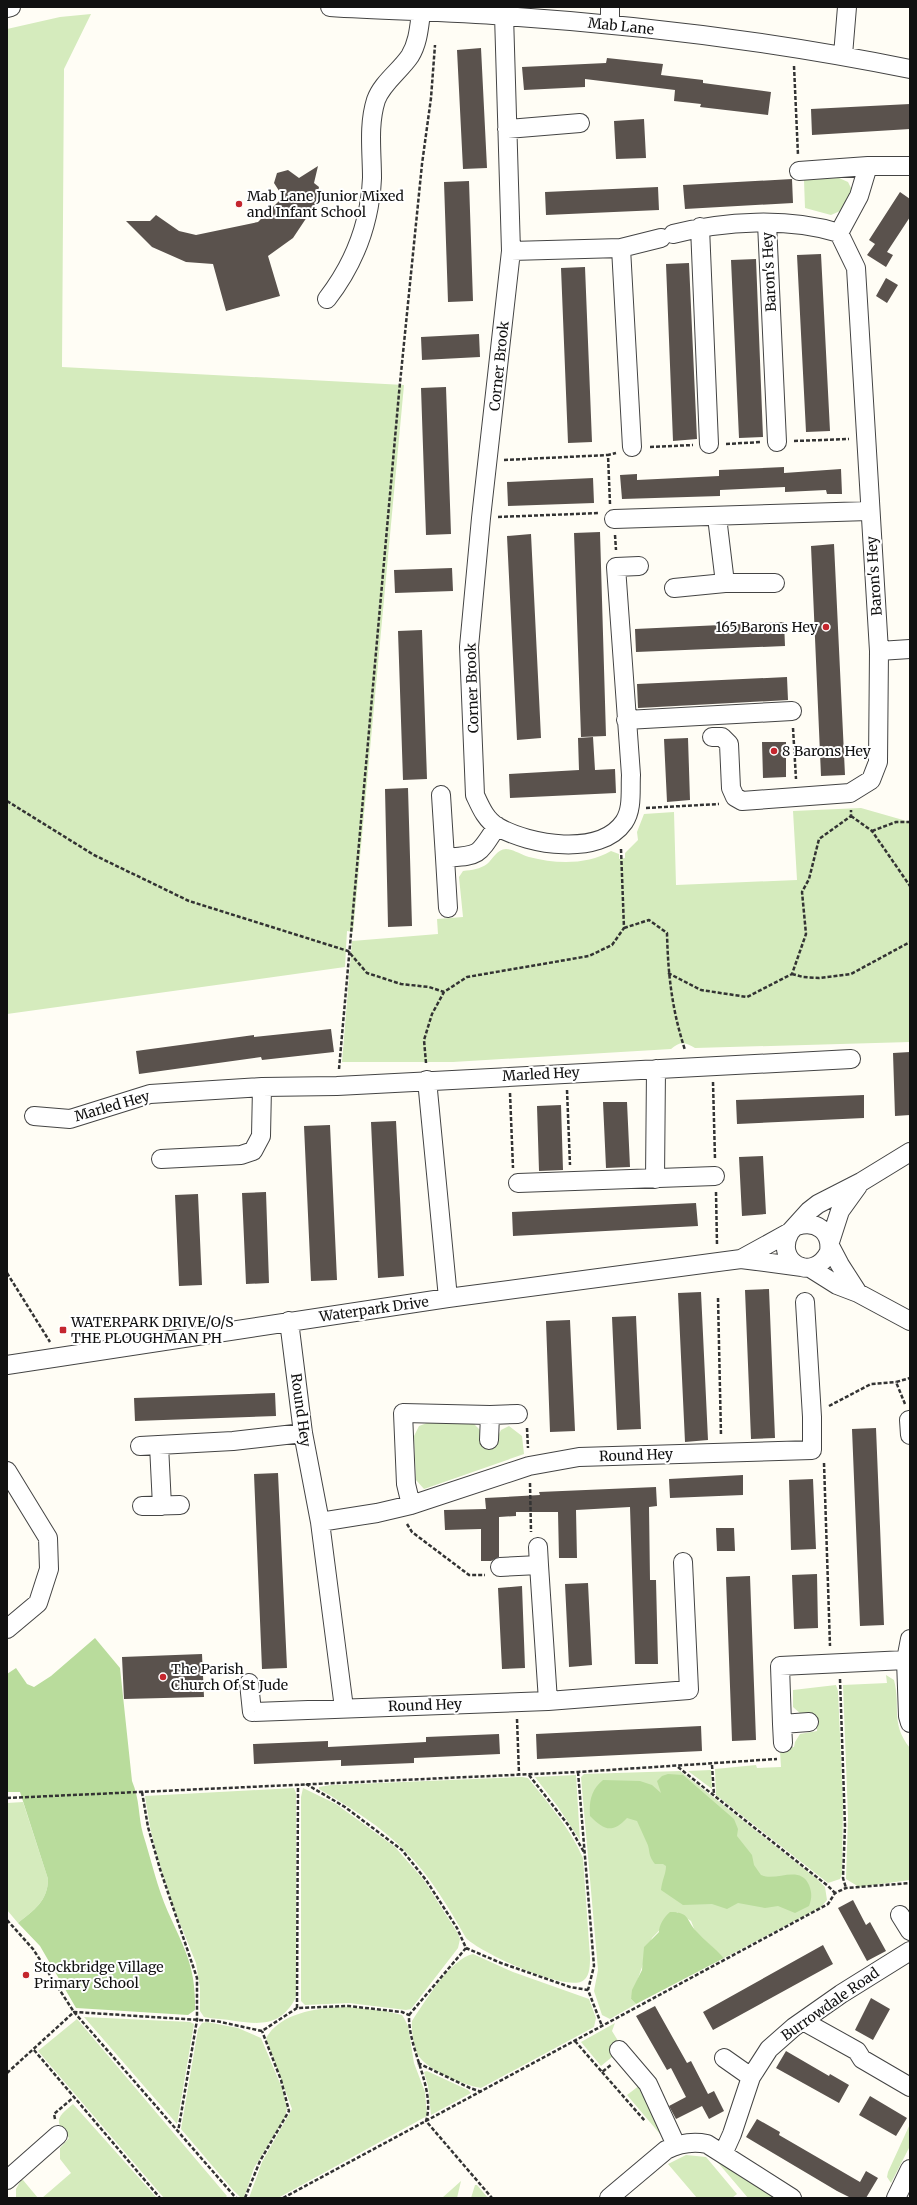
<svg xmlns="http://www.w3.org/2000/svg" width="917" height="2205" font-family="Merriweather,serif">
<rect width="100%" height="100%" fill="#fffdf5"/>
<path fill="#d5ebbd" d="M 91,14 L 64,69 L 62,367 L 404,385 L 353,932 L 347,931 L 345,967 L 7,1014 L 7,29 L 60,17 Z
M 839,178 L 848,182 L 853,192 L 840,211 L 831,215 L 805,208 L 804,180 Z
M 861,808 L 910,822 L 910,1042 L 695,1048 C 685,1042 680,1041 671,1049 L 453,1062 L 342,1062 L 352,941 L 438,934 L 437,919 L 463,917 L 459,877 L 463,871 C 472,870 480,869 487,864 C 493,859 497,849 506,849 C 513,849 522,855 529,857 C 556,864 587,865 611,851 L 619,854 L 619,859 L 625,858 L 625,853 L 638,840 L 637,832 L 644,814 L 674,812 L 676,885 L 797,880 L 793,811 Z
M 427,1423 L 473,1423 L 481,1431 L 497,1438 L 501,1430 L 509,1426 L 522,1436 L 524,1454 L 424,1489 L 416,1480 L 414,1436 L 419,1426 Z
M 886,1675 L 894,1680 C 901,1707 890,1723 910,1748 L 910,1880 L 859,1887 L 846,1879 L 848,1817 L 843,1685 L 887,1683 Z
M 836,1685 L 838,1691 L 843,1803 L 842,1874 L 840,1879 L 828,1883 L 716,1795 L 715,1769 L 756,1765 L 757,1768 L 781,1767 L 780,1751 L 782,1748 L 794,1747 L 795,1742 L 800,1734 L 817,1731 L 816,1716 L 802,1715 L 793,1707 L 793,1690 Z
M 711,1770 L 712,1789 L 688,1771 Z
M 680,1771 L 817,1879 L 825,1887 L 827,1900 L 821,1907 L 724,1958 L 695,1931 L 691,1921 L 677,1912 L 652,1938 L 631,1999 L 636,2004 L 610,2019 L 602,2015 L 594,1991 L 598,1970 L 581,1777 L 584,1774 Z
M 576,1775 L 580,1840 L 558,1807 L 535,1777 Z
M 522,1777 L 528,1778 C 548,1803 570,1828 583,1858 L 590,1957 C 590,1965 590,1975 584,1980 C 568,1994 479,1952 466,1938 C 449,1908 430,1876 406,1852 C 382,1827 350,1807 319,1789 L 319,1787 L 331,1785 Z
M 294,1788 L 296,1793 L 296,1997 C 282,2025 263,2025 235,2021 C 225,2019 214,2019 204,2017 L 200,2011 L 200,1988 L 196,1963 L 173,1906 L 157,1856 L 150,1827 L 145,1796 Z
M 303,1788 L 336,1804 L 395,1847 L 423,1879 L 457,1932 L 460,1939 L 458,1948 L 411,2009 L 406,2010 L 349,2003 L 305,2005 L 301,2001 L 301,1797 Z
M 23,1802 L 48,1879 C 48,1901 34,1910 18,1923 L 7,1910 L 7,1803 Z
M 473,1954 L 513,1972 L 589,1999 L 596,2018 L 594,2027 L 481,2088 C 464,2085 428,2071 418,2055 C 414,2047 411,2030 412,2021 C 424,2003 451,1958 473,1954 Z
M 347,2007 L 385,2011 L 402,2015 L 404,2018 L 408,2026 L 414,2063 L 425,2092 L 427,2116 L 278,2198 L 249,2198 L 262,2162 L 292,2109 L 266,2038 C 282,2011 320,2008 347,2007 Z
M 84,2017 L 190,2022 L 194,2024 L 177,2124 Z
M 77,2019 L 227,2196 L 225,2198 L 164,2198 L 38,2051 Z
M 207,2022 L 238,2028 L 261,2038 L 282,2088 L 287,2108 L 285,2117 L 254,2168 L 244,2198 L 241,2198 L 233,2190 L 181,2129 L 198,2029 L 202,2023 Z
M 615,2023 L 612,2031 L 620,2044 L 612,2057 L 601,2066 L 581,2042 Z
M 427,2071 L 468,2090 L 471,2093 L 431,2115 L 428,2086 L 424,2072 Z
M 640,2085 L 664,2131 L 660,2134 L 627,2095 Z
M 73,2104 L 157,2198 L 42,2198 L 71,2173 L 60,2159 L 60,2148 L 69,2138 C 54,2121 56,2118 73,2104 Z
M 910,2124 L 910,2146 L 891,2183 L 887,2177 L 888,2172 Z
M 686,2155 L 706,2157 L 737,2194 L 732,2198 L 697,2198 L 668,2164 Z
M 714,2158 L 779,2198 L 748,2198 Z
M 21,2180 L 23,2180 L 38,2198 L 16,2198 L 16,2189 Z
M 461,2181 L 457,2198 L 442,2198 Z
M 475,2185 L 477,2185 L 488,2198 L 471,2198 Z"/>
<path fill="#b9dc9c" d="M 95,1638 L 120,1668 L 132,1781 C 140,1800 138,1815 143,1834 C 151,1859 157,1887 168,1912 C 185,1950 196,1967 195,2010 L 188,2015 L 76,2008 L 40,1946 L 18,1923 C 34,1910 48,1901 48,1879 L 20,1792 L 7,1792 L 7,1674 L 16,1668 L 27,1684 L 34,1687 L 51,1676 Z
M 668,1774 L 683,1775 L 734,1819 L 738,1829 L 737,1836 L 752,1855 L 754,1865 L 761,1875 C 776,1882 800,1864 809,1885 C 812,1893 812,1898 809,1906 L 795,1913 L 778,1906 L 765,1908 L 738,1903 L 727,1909 L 712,1904 L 683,1905 L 661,1890 C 662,1880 666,1874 666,1866 L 663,1864 L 655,1864 C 647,1854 651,1850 646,1841 C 643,1834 640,1828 637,1821 L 627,1818 C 612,1834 604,1830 590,1816 C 589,1801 591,1790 603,1780 L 640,1781 L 652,1785 L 661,1793 L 657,1781 L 662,1776 Z
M 670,1912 C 690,1912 686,1920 696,1931 C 705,1941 715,1948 724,1958 L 636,2004 L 631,1999 L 632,1990 L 642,1970 L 644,1947 L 659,1932 C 659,1925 664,1917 670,1912 Z"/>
<path fill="#5a524d" d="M 481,48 L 487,168 L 463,169 L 457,50 Z
M 607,58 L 663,64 L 661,75 L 703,80 L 703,83 L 771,92 L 768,115 L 700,107 L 701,104 L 674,101 L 675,90 L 585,79 L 585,87 L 524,90 L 522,67 L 606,63 Z
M 910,104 L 910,129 L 812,135 L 811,109 Z
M 644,119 L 646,158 L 616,159 L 614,121 Z
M 318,166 L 314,183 L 319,187 L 315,205 L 293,238 L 268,256 L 280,296 L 226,311 L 213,264 L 186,262 L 152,247 L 126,221 L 150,221 L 156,215 L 179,231 L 196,235 L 258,222 L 283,197 L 274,183 L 277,173 L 288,170 L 299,178 Z
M 792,179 L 793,203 L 685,209 L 683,185 Z
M 469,181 L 473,301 L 448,302 L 444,182 Z
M 658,187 L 659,210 L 546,215 L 545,192 Z
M 900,192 L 910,199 L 910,217 L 887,252 L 893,255 L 886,267 L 867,255 L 875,244 L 869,240 Z
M 821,254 L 830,431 L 806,432 L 797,255 Z
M 756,259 L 763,437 L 739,438 L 731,260 Z
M 689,263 L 697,439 L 673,441 L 666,264 Z
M 585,267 L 592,442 L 568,443 L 561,268 Z
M 886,278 L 898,285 L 887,303 L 876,296 Z
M 479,334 L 480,357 L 422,360 L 421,337 Z
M 446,387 L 451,534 L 426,535 L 421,388 Z
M 784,467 L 784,473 L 841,469 L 842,494 L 827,494 L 826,490 L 785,492 L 785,487 L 762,488 L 720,490 L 720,496 L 622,499 L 620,475 L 637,474 L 637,480 L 719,476 L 719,470 Z
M 593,478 L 594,503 L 508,506 L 507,482 Z
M 600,532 L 606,736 L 581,737 L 574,533 Z
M 531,534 L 541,738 L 517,740 L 507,536 Z
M 834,544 L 845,775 L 821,776 L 811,546 Z
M 452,568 L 453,591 L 395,593 L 394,570 Z
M 784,622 L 785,646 L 636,652 L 635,629 Z
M 422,630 L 427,779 L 403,780 L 398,631 Z
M 787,677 L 788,700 L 638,708 L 637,684 Z
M 593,737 L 595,770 L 615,769 L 616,793 L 510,798 L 509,774 L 579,770 L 578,738 Z
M 688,738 L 690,800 L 667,802 L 664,739 Z
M 762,742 L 786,742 L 786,777 L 763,778 Z
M 408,788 L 412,926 L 388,927 L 385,789 Z
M 331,1029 L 334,1052 L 262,1060 L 261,1057 L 139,1074 L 136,1051 L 254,1035 L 254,1037 Z
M 910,1052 L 910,1115 L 895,1116 L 893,1053 Z
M 864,1095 L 864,1118 L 737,1124 L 736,1100 Z
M 603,1102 L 627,1102 L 630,1167 L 606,1168 Z
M 561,1105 L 563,1170 L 539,1171 L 537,1106 Z
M 396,1121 L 404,1276 L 378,1278 L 371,1122 Z
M 330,1125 L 337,1280 L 311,1281 L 304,1126 Z
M 763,1156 L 766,1214 L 742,1216 L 739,1157 Z
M 266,1192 L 269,1283 L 246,1284 L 242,1193 Z
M 198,1194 L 202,1285 L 179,1286 L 175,1195 Z
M 696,1203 L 698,1226 L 513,1236 L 512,1212 Z
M 769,1289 L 775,1438 L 751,1439 L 745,1290 Z
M 701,1292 L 708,1440 L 685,1442 L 678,1293 Z
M 636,1316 L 641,1429 L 617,1430 L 612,1317 Z
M 570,1320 L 575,1431 L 550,1432 L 546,1321 Z
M 275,1393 L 276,1416 L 135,1421 L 134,1398 Z
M 876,1428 L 884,1625 L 860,1626 L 852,1429 Z
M 278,1473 L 287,1668 L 262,1669 L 254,1474 Z
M 743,1475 L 743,1495 L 670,1498 L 669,1479 Z
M 813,1479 L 816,1549 L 791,1550 L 789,1480 Z
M 656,1487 L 657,1506 L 649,1507 L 650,1580 L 656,1580 L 658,1664 L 635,1664 L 630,1507 L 576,1510 L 577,1558 L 559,1558 L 558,1512 L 516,1512 L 516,1516 L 499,1517 L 499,1557 L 491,1561 L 481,1561 L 481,1529 L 445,1530 L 444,1510 L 486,1509 L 485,1498 L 540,1495 L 539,1492 Z
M 716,1528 L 734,1528 L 735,1551 L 717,1551 Z
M 817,1574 L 818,1628 L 794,1629 L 792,1575 Z
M 750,1576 L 756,1740 L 732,1741 L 726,1577 Z
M 588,1583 L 592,1665 L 569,1667 L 565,1584 Z
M 522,1586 L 525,1668 L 502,1669 L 498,1588 Z
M 202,1654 L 204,1697 L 124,1699 L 122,1657 Z
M 701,1726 L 702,1751 L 537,1759 L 536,1734 Z
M 499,1734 L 500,1754 L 414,1758 L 414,1763 L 341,1766 L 341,1760 L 254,1764 L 253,1744 L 328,1741 L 328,1747 L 426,1742 L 426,1737 Z
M 853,1900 L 866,1925 L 870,1922 L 886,1951 L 867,1961 L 838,1908 Z
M 823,1945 L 833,1964 L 713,2030 L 703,2012 Z
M 871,1998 L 890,2009 L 873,2040 L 855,2030 Z
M 655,2006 L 687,2063 L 691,2061 L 708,2094 L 714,2091 L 724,2111 L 709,2119 L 702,2106 L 676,2119 L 669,2106 L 686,2097 L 671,2068 L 667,2070 L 636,2016 Z
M 786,2051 L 829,2076 L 830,2074 L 849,2085 L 839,2103 L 776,2068 Z
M 870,2096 L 907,2118 L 896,2136 L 859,2115 Z
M 757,2119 L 780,2132 L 779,2135 L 860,2182 L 866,2171 L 878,2178 L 866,2198 L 851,2198 L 837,2191 L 746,2137 Z"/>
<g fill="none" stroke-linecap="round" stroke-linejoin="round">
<defs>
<path id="minor" d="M 330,7 C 388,11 447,11 505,16 C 641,25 777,42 910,69
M 7,8 L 11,7
M 504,15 L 511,251 L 481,518 L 469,647 L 475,795 C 481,808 486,820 498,827 C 529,845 600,857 624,822 C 633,809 630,790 631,775 L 616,567 L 639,566
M 610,25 L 610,7
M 843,55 L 847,7
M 507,129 L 580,123
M 799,171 L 868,166 L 910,166
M 767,223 L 777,442
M 700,227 L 709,444
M 839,233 L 859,196 L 868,166
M 673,234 C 724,221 788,217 839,233 L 856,268 L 879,651 L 878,762 L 871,780 L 850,793 L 742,801 L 735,797 L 731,788 L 729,744 L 722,737 L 712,737
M 621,248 L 632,447
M 511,251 L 621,248 L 661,238
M 327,299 C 354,264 370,222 372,178 C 372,152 368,125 376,100 C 382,83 400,71 410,56 C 418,43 419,28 421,13
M 717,517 L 725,583
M 614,519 L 869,511
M 674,588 L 725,583 L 775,583
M 879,651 L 910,649
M 626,720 L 792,711
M 441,795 L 445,858 C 480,855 477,857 497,826
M 445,858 L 448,908
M 427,1080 L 448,1298
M 34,1116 L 70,1119 L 150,1094 L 262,1087 L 337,1086 L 851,1059
M 161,1159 L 241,1155 L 253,1151 L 261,1136 L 262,1087
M 655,1179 L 656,1069
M 518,1183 L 715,1176
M 790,1232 C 773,1262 813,1284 829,1252 C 832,1232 817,1220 797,1226
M 830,1242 L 840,1211 L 858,1186
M 830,1246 L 840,1265 L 858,1293
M 741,1259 L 790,1232 L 809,1211 L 818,1204 L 861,1182 L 910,1152
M 810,1268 L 837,1285 L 858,1293 L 910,1321
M 289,1321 L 303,1433 L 320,1522 L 344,1708
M 7,1365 L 448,1298 L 741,1259 L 802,1267
M 909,1420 L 910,1435
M 489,1440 L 490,1415 L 518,1414
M 159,1445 L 162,1506
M 140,1446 L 233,1441 L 303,1433
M 7,1471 L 48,1538 L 49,1569 L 38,1603 L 7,1629
M 411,1505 L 406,1484 L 403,1413 L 490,1415
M 142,1506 L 180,1505
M 320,1522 L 377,1513 L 411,1505 L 529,1466 L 579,1457 L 812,1450 L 812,1417 L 805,1302
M 539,1565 L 548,1701
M 500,1567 L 539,1565 L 538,1547
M 910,1639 L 906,1660 L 908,1716 L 910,1723
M 249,1683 L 252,1712 L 548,1701 L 689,1690 L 683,1562
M 782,1724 L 780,1666 L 906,1660
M 783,1743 L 782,1724 L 809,1722
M 900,1915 L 910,1931
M 803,2021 L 857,2051 L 862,2059 L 910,2087
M 619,2050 L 648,2084 L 676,2145
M 724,2058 L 751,2077
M 723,2154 L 732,2134 L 751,2077 L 769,2049 L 794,2027 L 841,1994 L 910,1951
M 7,2180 L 58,2135
M 609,2198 L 666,2150 C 680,2143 692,2141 707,2144 L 792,2198
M 896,2198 L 910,2169"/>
</defs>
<use href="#minor" stroke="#444" stroke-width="20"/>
<path stroke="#333" stroke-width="2.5" stroke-dasharray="4 2" stroke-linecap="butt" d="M 794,66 L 798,155
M 794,441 L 849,439
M 726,444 L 761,442
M 650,447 L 693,445
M 504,460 L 608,455
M 610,504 L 608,455 L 616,453
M 498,517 L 599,513
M 615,535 L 616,550
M 793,728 L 796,779
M 7,801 L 94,855 L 189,901 L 348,951 L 367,973 L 401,984 L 429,987 L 444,992
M 646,808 L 719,804
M 851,816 L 872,831 L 910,886
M 872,831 L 896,822 L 910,822
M 624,928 L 649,920 L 667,933 C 668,975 672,1010 685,1050
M 668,973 L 701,990 L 747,997 L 792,974 L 806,934 L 802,892 L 809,879 L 819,839 L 851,816 L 851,810
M 792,974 L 803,977 L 819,978 L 851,974 L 910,942
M 426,1063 L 424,1040 L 432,1014 L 444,992 L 467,977 L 589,956 L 612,945 L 624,928 L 621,849
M 339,1069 L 399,393 L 422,164 L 431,98 L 435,45
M 713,1082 L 715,1159
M 567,1090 L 570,1165
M 510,1093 L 513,1168
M 716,1192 L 717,1245
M 7,1273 L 50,1342
M 718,1298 L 721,1436
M 905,1404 L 896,1382 L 910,1378
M 829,1406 L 871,1384 L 896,1382
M 527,1428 L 528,1448
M 824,1463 L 830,1646
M 530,1483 L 531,1532
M 407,1524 L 412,1532 L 469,1575 L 485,1575
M 840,1679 L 845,1826 L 843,1878 L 846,1888
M 517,1719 L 519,1774
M 712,1765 L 714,1795
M 678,1767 L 828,1886 L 835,1893
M 578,1772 L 594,1966 L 588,1990 L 602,2026
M 529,1775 L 569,1826 L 584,1852
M 306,1784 L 345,1807 L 402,1850 L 426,1880 L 457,1928 L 466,1948 L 501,1963 L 570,1987 L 588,1990
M 142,1792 L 148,1827 L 160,1869 L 197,1978 L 197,2020 L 178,2132
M 7,1798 L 578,1772 L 777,1759
M 7,1920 L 33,1949 L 74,2012 L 236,2198
M 297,2008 L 298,1784
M 409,2015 L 466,1948
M 575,2041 L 602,2072 L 611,2065
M 34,2050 L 160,2198
M 418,2063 L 470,2088 L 482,2092
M 602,2072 L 645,2121
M 7,2073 L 74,2012 L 216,2021 L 262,2031 L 297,2008 L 348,2006 L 402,2012 L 409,2015 C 408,2050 436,2089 426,2121 L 492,2198
M 55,2119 L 54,2114 L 74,2097
M 245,2198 L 260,2161 L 289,2111 L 281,2080 L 262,2031
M 283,2198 L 828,1904 L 835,1893 L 846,1888 L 910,1883"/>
<use href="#minor" stroke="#fff" stroke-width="18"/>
</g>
<g fill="#c4262e" stroke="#fff" stroke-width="1.5">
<circle cx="239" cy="204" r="4"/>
<circle cx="826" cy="627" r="4"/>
<circle cx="774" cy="751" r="4"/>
<rect x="59" y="1326" width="8" height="8" rx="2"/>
<circle cx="163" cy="1677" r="4"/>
<circle cx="26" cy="1975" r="4"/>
</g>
<g text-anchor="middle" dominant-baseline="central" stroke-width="4" stroke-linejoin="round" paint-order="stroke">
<g font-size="14" fill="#111" stroke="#fff">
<text transform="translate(621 26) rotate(6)">Mab Lane</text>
<text transform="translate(769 272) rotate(-93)">Baron's Hey</text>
<text transform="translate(499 366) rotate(-84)">Corner Brook</text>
<text transform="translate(874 576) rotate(-94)">Baron's Hey</text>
<text transform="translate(472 688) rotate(-92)">Corner Brook</text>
<text transform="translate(541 1074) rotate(-3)">Marled Hey</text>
<text transform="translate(112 1106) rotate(-16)">Marled Hey</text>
<text transform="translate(374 1309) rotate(-8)">Waterpark Drive</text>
<text transform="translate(301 1410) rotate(82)">Round Hey</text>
<text transform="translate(636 1455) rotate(-2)">Round Hey</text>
<text transform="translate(425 1705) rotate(-2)">Round Hey</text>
<text transform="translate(830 2004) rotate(-35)">Burrowdale Road</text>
</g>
<g font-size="14" fill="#111" stroke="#fff" text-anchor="start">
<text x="247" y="196">Mab Lane Junior Mixed<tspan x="247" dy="16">and Infant School</tspan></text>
<text x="818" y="627" text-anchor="end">165 Barons Hey</text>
<text x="782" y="751">8 Barons Hey</text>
<text x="71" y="1322">WATERPARK DRIVE/O/S<tspan x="71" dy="16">THE PLOUGHMAN PH</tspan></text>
<text x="171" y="1669">The Parish<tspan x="171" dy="16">Church Of St Jude</tspan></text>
<text x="34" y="1967">Stockbridge Village<tspan x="34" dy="16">Primary School</tspan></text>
</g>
</g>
<rect width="917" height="2205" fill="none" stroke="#111111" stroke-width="16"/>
</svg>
